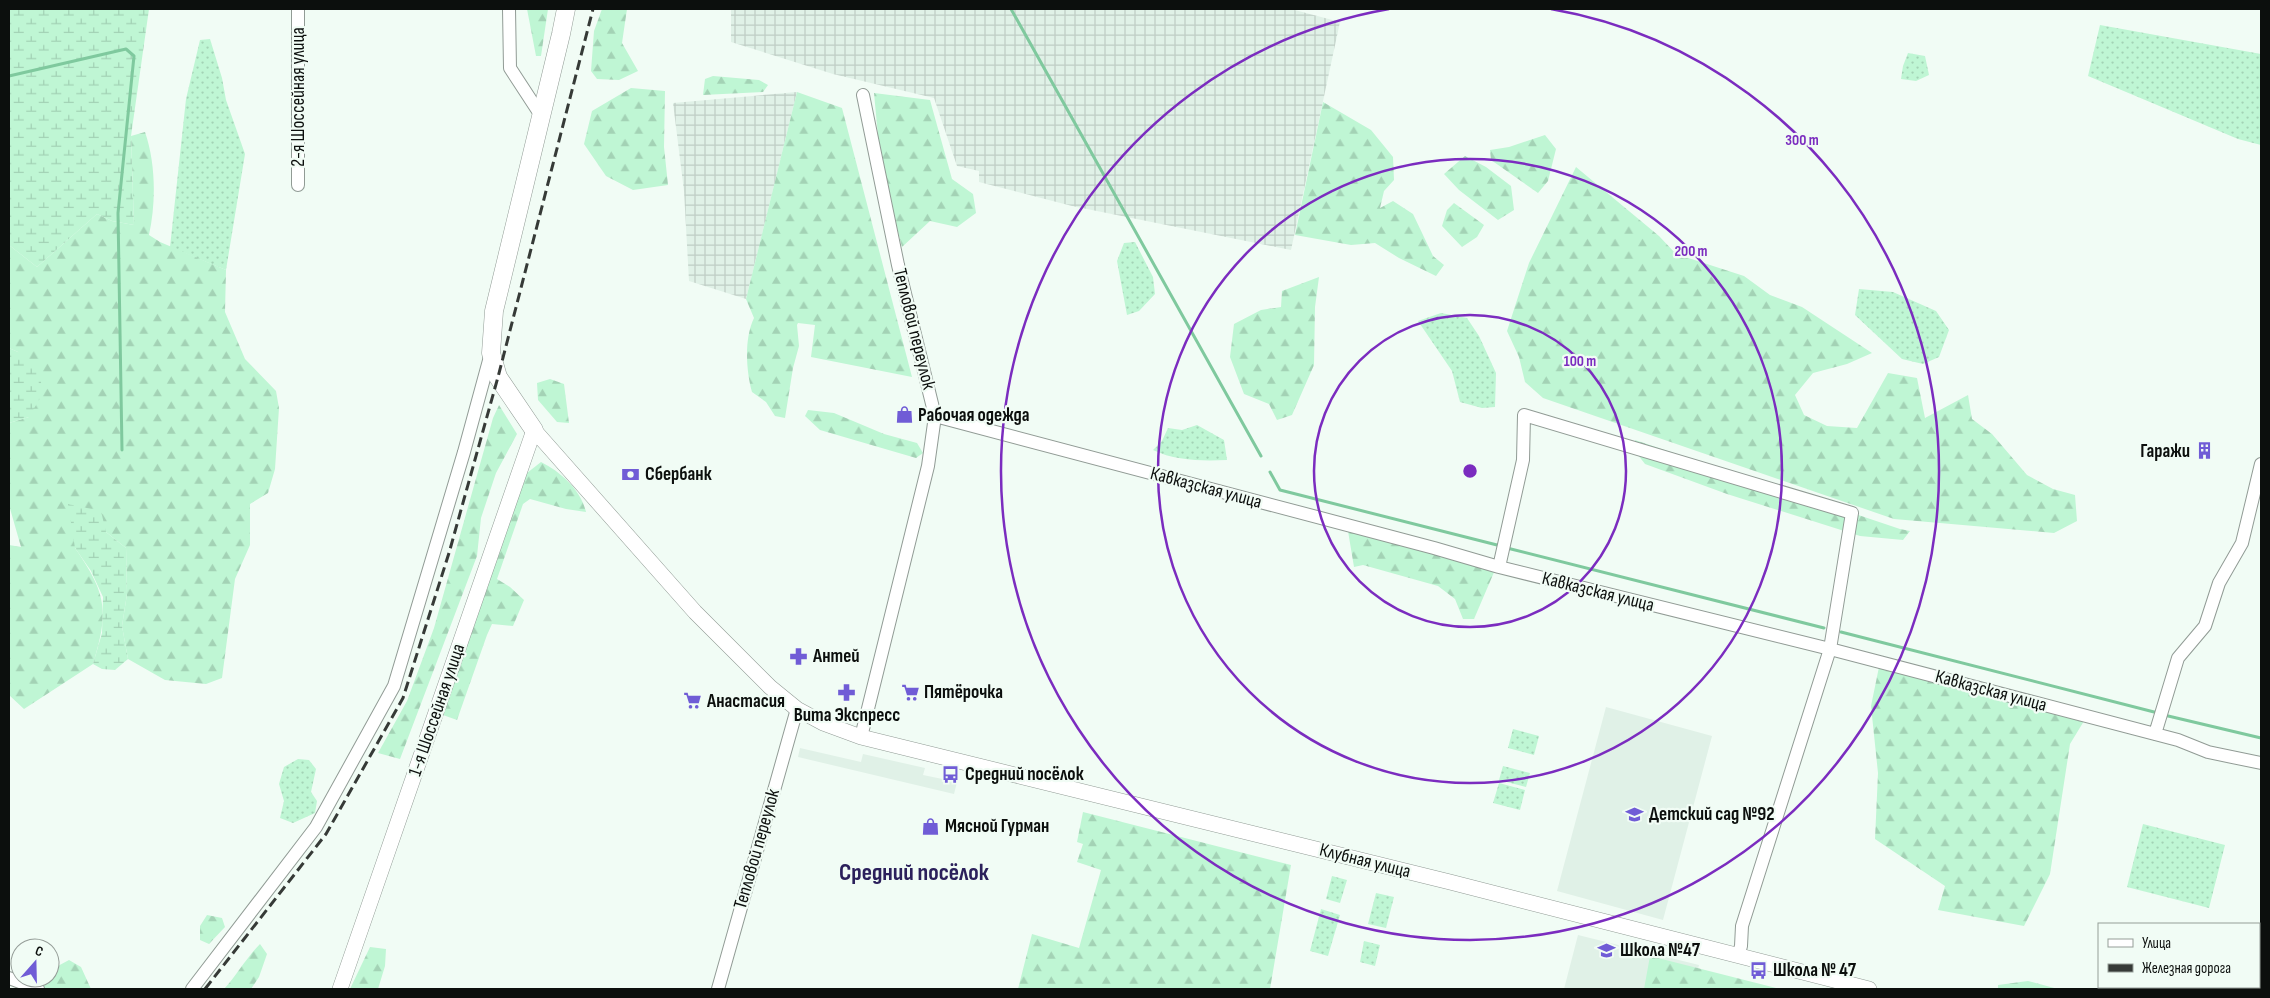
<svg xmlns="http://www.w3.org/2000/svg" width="2270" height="998" font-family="'Sofia Sans Condensed',sans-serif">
<defs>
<pattern id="industrial-grid" width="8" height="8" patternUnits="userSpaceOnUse" patternTransform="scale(1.25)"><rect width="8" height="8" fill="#e0f1e7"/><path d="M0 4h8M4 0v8" fill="none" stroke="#bfcdc5"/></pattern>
<pattern id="grass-dots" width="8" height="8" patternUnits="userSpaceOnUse" patternTransform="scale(1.25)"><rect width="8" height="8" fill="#bff6d4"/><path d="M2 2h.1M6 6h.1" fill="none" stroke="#a3d2b5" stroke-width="1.8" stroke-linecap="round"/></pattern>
<pattern id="forest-firs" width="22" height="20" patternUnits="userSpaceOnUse" patternTransform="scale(1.25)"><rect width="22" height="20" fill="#bff6d4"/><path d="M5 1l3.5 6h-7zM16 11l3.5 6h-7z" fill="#a3d2b5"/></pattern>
<pattern id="wetland-marsh" width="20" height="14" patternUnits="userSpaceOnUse" patternTransform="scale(1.25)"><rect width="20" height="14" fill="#bff6d4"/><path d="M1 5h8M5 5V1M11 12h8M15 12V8" fill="none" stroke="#a3d2b5"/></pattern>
</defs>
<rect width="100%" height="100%" fill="#f1fcf5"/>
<path fill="#e0f1e7" d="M 1606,707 L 1712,736 L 1663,920 L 1557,891 Z
M 800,748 L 861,762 L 863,754 L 925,768 L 923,775 L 957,782 L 954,794 L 798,757 Z
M 1578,935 L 1699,965 L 1693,989 L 1564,989 Z"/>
<path fill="url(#industrial-grid)" d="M 731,9 L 1291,9 L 1340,22 L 1291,250 L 1072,206 L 979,182 L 979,171 L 957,166 L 934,98 L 833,74 L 731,42 Z
M 797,92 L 746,299 L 689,281 L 684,191 L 673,103 Z"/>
<path fill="url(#grass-dots)" d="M 2100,25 L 2261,54 L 2261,145 L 2238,139 L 2088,76 Z
M 210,39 L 222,78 L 226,100 L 245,154 L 226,270 L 170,247 L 186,99 L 200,40 Z
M 1908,53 L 1925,56 L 1929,75 L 1916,81 L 1901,79 L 1903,66 Z
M 1135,242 L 1153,277 L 1155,294 L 1139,311 L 1127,315 L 1117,261 L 1124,243 Z
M 1859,289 L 1893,292 L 1936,311 L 1949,330 L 1939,357 L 1923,364 L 1902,359 L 1855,315 Z
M 1441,313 L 1467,318 L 1479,336 L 1496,373 L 1495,407 L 1482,408 L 1460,402 L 1452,371 L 1418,321 Z
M 1197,425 L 1224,440 L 1227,460 C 1203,461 1175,461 1153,450 L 1162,441 L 1168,428 L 1182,430 Z
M 1513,729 L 1539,736 L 1534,755 L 1508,748 Z
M 298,759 L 309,760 L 316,769 L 311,792 L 317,801 L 315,813 L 293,823 L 280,818 L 284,801 L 279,784 L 284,767 Z
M 1503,766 L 1530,773 L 1526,787 L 1499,780 Z
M 1499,783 L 1525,790 L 1520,810 L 1493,803 Z
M 2143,824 L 2225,845 L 2209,908 L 2127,887 Z
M 1332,876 L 1347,880 L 1340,903 L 1326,899 Z
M 1376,893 L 1394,897 L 1386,928 L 1368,924 Z
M 1321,909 L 1340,915 L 1328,956 L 1310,951 Z
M 1364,941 L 1380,945 L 1375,966 L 1360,962 Z"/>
<path fill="url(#forest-firs)" d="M 527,9 L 548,9 L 541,56 L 536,56 Z
M 602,9 L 627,9 L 622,43 L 638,71 L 619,80 L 597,79 L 591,71 L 594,31 Z
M 713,76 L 759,80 L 768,85 L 763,92 L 703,95 L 705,79 Z
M 631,88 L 665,91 L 664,147 L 668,185 L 633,190 L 606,176 L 584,144 L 592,111 Z
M 797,92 L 842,108 L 912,377 L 811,357 L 815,325 L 798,323 L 797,325 L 799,346 L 793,368 L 785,418 L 775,416 L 766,402 L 752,392 C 746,370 744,339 754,318 L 746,299 Z
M 874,93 L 930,100 L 952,179 L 973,194 L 976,213 L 957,227 L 930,221 L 902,247 L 881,168 Z
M 1323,102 L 1371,130 L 1393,157 L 1394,180 L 1384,191 L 1380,208 L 1393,201 L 1413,214 L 1433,256 L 1444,265 L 1436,276 L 1399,258 L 1375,243 L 1351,245 L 1295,235 Z
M 145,132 C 156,164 156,203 149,235 L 160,242 L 226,270 L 225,312 L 245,359 L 276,391 L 279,408 L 275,469 L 268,493 L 250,504 L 250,545 L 235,579 L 222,678 L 206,684 L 165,680 L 128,659 L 122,626 L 127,594 L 126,548 L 106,532 L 75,548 C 107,594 109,611 93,664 L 24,709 L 9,695 L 9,545 L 21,547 L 9,505 L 9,423 L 29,417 L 18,352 L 9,348 L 9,245 L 37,267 L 97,214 L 112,221 L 134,225 L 131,136 Z
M 1545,135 L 1556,149 L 1548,181 L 1538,193 L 1491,160 L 1490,150 L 1509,147 Z
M 1465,156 L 1486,167 L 1511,186 L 1514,210 L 1498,220 L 1459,190 L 1444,174 Z
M 1576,167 L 1659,236 L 1676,254 L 1744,276 L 1770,295 L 1802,307 L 1872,353 L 1847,364 L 1813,373 L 1795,395 L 1804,415 L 1827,426 L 1857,428 L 1888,373 L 1917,378 L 1925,418 L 1968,395 L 1972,419 L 1992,434 L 2027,475 L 2053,489 L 2075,495 L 2077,521 L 2054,533 L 1894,519 L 1543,398 L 1525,382 L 1519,357 L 1507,331 L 1529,263 Z
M 1454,203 L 1484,225 L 1477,237 L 1462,247 L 1442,226 L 1447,210 Z
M 1319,277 L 1315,307 L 1314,365 L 1292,415 L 1277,420 L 1269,404 L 1244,394 L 1230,357 L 1234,324 L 1261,310 L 1281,307 L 1282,291 Z
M 550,379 L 564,384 L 569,423 L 557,422 L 538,400 L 537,383 Z
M 499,405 L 517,434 L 496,473 L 481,518 L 477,556 L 400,759 L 378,753 L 407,701 L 434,628 L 493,418 Z
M 808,410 L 834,413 L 884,434 L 917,443 L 923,453 L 916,458 L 820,430 L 805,416 Z
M 1635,440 L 1900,529 L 1910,531 L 1903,540 L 1860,536 L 1727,494 L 1645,464 L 1638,455 Z
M 541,462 C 561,472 581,490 586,512 L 566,509 L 530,499 L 523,504 L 497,579 L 510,587 L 524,600 L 513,626 L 492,624 L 487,635 L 457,720 L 443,715 L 488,581 L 527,473 Z
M 1348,531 L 1495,570 L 1474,619 L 1463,619 L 1455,599 L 1438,586 L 1363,565 L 1354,567 Z
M 1879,667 L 2084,721 L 2070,744 L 2050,874 L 2024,926 L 1938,910 L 1945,886 L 1875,839 L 1878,773 L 1871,706 Z
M 1083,812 L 1291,865 L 1270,989 L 1018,989 L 1032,934 L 1079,948 L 1101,870 L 1077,862 L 1083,844 L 1077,842 Z
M 207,915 L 222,918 L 225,927 L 209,944 L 200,940 L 200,926 Z
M 260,944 L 267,954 L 259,977 L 251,989 L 224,989 C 237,975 246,958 260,944 Z
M 370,947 L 386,949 L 385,966 L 378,989 L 350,989 Z
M 1650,956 L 1780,989 L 1644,989 Z
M 69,960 L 81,967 L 91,989 L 47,989 L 23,978 L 50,978 L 50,967 L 56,967 Z
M 2028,981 L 2058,989 L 1998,989 L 1998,985 Z"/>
<path fill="url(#wetland-marsh)" d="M 9,9 L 149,9 L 131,136 L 134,225 L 112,221 L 97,214 L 37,267 L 9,245 Z
M 9,348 L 18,352 L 40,369 L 42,395 L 29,417 L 9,423 Z
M 68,504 L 101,511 L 106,532 L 126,548 L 127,594 L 122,626 L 128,659 L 115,670 L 102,669 L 93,664 L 102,633 L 103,597 L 91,571 L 75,548 Z"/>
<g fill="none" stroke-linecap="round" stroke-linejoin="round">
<path stroke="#7fc99e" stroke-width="3" d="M 1011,9 L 1261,456
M 9,76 L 126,49 L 134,56 L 118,213 L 122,450
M 1270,472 L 1280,490 L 1501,546
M 1507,548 L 1824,628
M 1841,632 L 2158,713
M 2164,715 L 2261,738"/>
<defs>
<path id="minor" d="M 298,9 L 298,185
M 509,9 L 510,68 L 540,114
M 935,416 L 1434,548 L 1499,567 L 1830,649 L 2178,740 L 2208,752 L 2261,763
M 1499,567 L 1523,460 L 1524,415 L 1852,513 L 1830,649 L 1742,926 L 1741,946 L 1738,956
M 2155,734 L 2178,658 L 2205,626 L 2219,583 L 2242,543 L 2261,464
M 861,737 L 928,466 L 935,416 L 898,265 L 863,95
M 9,978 L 38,989
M 192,989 L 316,827 L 394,686 L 464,452 L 491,353
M 718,989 L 797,709"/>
<path id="tertiary" d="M 340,989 L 534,430 L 695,612 L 770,687 L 797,709 L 823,723 L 861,737 L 1450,882 L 1869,989"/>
<path id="secondary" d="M 534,430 L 498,377 L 491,353 L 494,311 L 561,34 L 566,9"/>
</defs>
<use href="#minor" stroke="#919b95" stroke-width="14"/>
<use href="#tertiary" stroke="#919b95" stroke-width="16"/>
<use href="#secondary" stroke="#919b95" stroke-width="19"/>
<use href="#minor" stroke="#fff" stroke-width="12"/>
<use href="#tertiary" stroke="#fff" stroke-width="15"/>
<use href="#secondary" stroke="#fff" stroke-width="18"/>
<path stroke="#363a37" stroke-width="3" stroke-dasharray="10 5" stroke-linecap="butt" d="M 205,989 L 326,834 L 403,698 L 449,553 L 498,377 L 593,9"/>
</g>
<g fill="none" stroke="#7b2cbf" stroke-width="2.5">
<circle cx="1470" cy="471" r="156"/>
<circle cx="1470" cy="471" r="312"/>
<path d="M1551 9A469 469 0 1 1 1389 9"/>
</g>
<defs>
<symbol id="shop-bare" viewBox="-9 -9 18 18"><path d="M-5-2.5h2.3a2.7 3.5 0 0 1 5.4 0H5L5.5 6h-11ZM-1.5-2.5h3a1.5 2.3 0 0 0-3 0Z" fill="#705cd6" stroke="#f1fcf5" stroke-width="2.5" paint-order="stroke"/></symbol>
<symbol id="building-bare" viewBox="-9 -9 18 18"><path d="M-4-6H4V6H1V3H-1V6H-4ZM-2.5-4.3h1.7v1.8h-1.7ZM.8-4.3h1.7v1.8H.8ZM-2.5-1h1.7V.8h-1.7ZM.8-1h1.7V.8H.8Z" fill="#705cd6" stroke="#f1fcf5" stroke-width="2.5" paint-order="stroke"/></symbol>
<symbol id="bank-bare" viewBox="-9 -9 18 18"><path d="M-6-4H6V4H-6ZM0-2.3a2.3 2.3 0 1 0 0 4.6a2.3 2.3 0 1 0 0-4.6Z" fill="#705cd6" stroke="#f1fcf5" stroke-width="2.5" paint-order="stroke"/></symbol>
<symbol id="pharmacy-bare" viewBox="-9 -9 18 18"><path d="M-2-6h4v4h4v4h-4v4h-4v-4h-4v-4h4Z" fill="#705cd6" stroke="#f1fcf5" stroke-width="2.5" paint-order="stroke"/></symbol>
<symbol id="supermarket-bare" viewBox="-9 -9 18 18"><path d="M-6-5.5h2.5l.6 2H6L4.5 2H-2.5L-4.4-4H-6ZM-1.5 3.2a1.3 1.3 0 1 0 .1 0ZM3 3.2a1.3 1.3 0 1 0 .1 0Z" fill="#705cd6" stroke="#f1fcf5" stroke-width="2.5" paint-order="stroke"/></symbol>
<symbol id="bus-bare" viewBox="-9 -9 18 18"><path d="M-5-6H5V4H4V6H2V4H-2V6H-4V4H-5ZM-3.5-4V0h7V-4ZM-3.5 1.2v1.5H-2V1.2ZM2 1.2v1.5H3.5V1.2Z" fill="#705cd6" stroke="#f1fcf5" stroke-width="2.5" paint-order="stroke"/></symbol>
<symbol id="school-bare" viewBox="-9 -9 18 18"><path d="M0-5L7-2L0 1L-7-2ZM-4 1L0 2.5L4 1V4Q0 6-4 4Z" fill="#705cd6" stroke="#f1fcf5" stroke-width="2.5" paint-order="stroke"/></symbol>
</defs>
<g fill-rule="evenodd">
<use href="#shop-bare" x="892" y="402" width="25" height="25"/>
<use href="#building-bare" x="2192" y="438" width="25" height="25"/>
<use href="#bank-bare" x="618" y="462" width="25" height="25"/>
<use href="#pharmacy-bare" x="786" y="644" width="25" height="25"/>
<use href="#pharmacy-bare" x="834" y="680" width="25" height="25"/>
<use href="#supermarket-bare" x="898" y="680" width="25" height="25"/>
<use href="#supermarket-bare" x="680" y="688" width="25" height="25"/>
<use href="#bus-bare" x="938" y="762" width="25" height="25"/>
<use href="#school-bare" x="1622" y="802" width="25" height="25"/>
<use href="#shop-bare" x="918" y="814" width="25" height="25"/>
<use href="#school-bare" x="1594" y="938" width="25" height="25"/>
<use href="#bus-bare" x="1746" y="958" width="25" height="25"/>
</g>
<g text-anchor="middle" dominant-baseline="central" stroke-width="4.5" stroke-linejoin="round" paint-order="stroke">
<g font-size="19" fill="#0c0f0d" stroke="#f1fcf5">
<text transform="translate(298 97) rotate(-90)">2-я Шоссейная улица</text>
<text transform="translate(914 329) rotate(76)">Тепловой переулок</text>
<text transform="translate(1206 488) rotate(15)">Кавказская улица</text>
<text transform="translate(1598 592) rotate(14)">Кавказская улица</text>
<text transform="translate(1991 691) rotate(15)">Кавказская улица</text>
<text transform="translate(437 710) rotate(-71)">1-я Шоссейная улица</text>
<text transform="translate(757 849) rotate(-74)">Тепловой переулок</text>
<text transform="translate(1365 861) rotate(14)">Клубная улица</text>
</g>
<g font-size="19" font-weight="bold" fill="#0c0f0d" stroke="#f1fcf5" text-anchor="start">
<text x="918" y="415">Рабочая одежда</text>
<text x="2190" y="451" text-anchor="end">Гаражи</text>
<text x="645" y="474">Сбербанк</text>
<text x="813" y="656">Антей</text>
<text x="924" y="692">Пятёрочка</text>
<text x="707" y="701">Анастасия</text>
<text x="847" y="715" text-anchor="middle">Вита Экспресс</text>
<text x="965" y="774">Средний посёлок</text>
<text x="1649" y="814">Детский сад №92</text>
<text x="945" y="826">Мясной Гурман</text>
<text x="1620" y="950">Школа №47</text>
<text x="1773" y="970">Школа № 47</text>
</g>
<g font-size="24" font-weight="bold" fill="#2b205b" stroke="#f1fcf5">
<text x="914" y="872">Средний посёлок</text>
</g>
</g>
<circle cx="1470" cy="471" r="8" fill="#7b2cbf" stroke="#f1fcf5" stroke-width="2.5"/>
<g font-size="15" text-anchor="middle" font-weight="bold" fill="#7b2cbf" stroke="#f1fcf5" stroke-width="4.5" stroke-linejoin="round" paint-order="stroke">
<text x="1802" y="145">300 m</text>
<text x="1691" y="256">200 m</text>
<text x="1580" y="366">100 m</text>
</g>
<rect width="2270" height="998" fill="none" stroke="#0c0f0d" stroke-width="20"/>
<rect x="2098" y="923" width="162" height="65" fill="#f1fcf5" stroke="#959d98"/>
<rect x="2108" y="939" width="25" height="8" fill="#ffffff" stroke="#959d98"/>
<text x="2142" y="948" font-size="15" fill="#0c0f0d">Улица</text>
<rect x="2108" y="964" width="25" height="8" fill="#363a37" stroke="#959d98"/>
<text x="2142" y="973" font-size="15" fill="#0c0f0d">Железная дорога</text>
<g transform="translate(35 963) rotate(20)"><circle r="24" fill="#f1fcf5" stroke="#959d98"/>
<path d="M0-4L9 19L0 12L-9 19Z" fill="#705cd6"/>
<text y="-8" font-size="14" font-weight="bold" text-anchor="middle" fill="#0c0f0d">С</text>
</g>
</svg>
